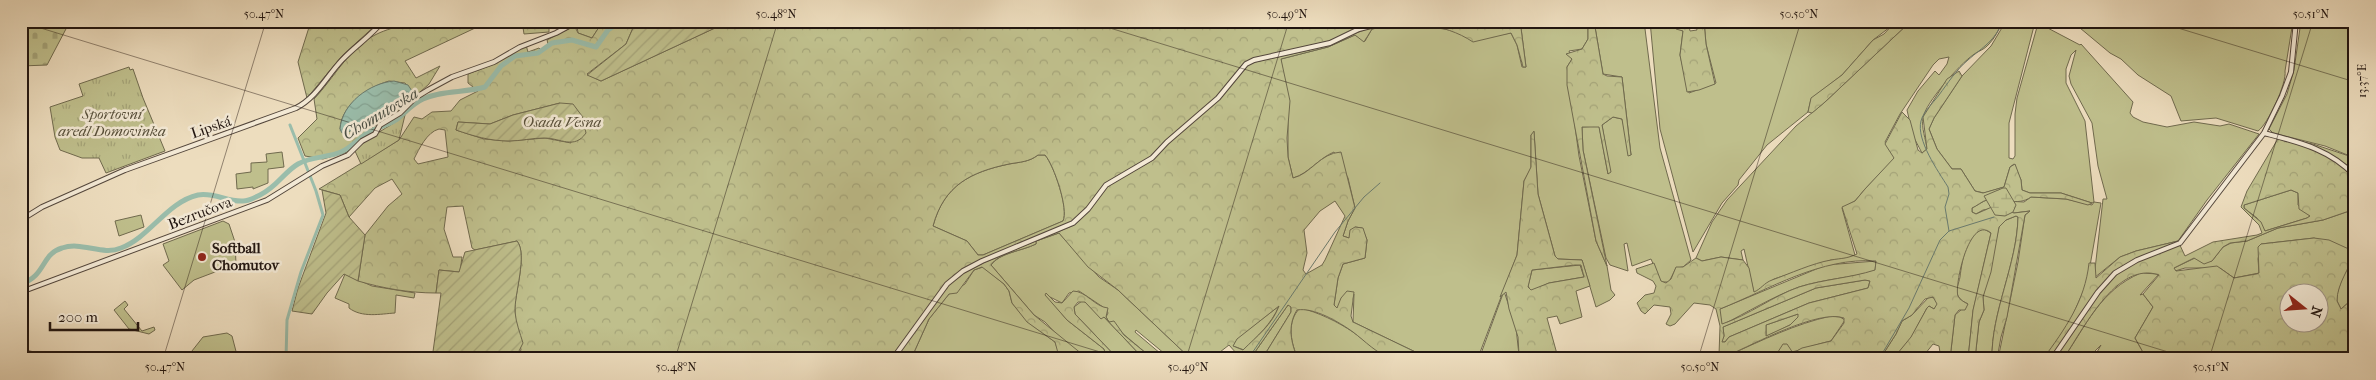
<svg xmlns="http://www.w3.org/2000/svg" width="2376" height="380" viewBox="0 0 2376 380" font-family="'IM FELL French Canon',serif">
	<defs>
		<pattern id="forest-crowns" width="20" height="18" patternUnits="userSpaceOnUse" patternTransform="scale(1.25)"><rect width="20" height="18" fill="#bfbf8c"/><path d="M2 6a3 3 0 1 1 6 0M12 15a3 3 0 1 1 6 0" fill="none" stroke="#a4a378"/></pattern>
		<pattern id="wetland-marsh" width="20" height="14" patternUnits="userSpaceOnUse" patternTransform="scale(1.25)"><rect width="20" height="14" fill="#bfbf8c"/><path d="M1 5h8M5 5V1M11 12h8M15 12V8" fill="none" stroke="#a4a378"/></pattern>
		<pattern id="cemetery-stones" width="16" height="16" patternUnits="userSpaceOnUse" patternTransform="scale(1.25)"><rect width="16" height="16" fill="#bfbf8c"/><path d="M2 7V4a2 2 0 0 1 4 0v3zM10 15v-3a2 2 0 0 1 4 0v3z" fill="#a4a378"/></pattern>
		<pattern id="park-tufts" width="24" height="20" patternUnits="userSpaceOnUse" patternTransform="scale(1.25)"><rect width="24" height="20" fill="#bfbf8c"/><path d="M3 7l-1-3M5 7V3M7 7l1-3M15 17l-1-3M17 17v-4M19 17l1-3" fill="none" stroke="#a4a378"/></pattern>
		<pattern id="garden-furrows" width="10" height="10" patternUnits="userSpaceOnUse" patternTransform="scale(1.25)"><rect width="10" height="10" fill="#bfbf8c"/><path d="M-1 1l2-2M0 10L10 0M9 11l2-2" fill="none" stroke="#a4a378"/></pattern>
		<pattern id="water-waves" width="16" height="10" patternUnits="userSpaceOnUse" patternTransform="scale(1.25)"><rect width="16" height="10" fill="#9abdab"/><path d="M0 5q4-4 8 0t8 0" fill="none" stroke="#84a292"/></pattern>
	</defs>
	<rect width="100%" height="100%" fill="#edddbe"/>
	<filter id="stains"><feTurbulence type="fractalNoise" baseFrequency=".004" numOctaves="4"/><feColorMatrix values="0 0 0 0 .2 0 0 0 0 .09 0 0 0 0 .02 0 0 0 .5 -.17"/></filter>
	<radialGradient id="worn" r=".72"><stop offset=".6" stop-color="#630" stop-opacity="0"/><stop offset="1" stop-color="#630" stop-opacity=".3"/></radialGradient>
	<path fill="#bfbf8c" stroke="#706a4e" d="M583,21H603L592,38L578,33L577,26Z
		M1527,21H1588V39L1582,49L1569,51L1572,59L1567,67L1579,156L1596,241L1607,266L1611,290L1615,295L1610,300L1596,307L1582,260L1558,259L1555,256L1538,194L1534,132L1531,135V168L1524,181L1517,255L1479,355L1477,359H1430L1353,322L1354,294L1341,302L1337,309L1334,305L1338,278L1343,264L1365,258L1367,240L1362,228L1355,227L1349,238L1343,236L1348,221L1355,208L1348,178L1334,152C1319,158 1308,174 1293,178L1288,157V123L1281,59L1328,47L1355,35L1365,41L1372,29L1407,23L1456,31C1474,41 1492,36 1511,33L1517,45L1522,67H1526L1521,28Z
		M1594,21H1644L1660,148L1691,260L1683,267L1676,268L1669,282H1661L1651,259L1632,266L1627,243L1624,244L1628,271L1610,265L1606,258L1583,150L1582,127L1599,126L1608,174L1610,172L1602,125L1613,117L1622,119L1631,155L1622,77L1603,74Z
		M1650,21H1673L1683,31L1680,55L1689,93L1716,83L1706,44L1704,21H1898L1873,40L1842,75L1811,99L1808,112L1767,145L1739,180L1738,185L1722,203L1693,252L1660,129Z
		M1911,21H2003C1999,29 1995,38 1989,44C1984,50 1978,51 1973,55C1960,64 1925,103 1923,118C1921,127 1926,140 1927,149L1922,153L1913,136L1907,110L1918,91L1935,71L1939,75L1947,64L1949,57L1939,59L1933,65L1900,114L1885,142L1895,158L1865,189L1855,201L1842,208L1855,255L1842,260H1831L1774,279L1754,293L1744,249L1741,251L1743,260L1721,257L1702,261L1696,258L1712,222L1727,200L1796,126L1825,102Z
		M2006,21H2034V26L2009,123V158L2013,159L2015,156V114L2017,98L2037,27L2042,25L2080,45L2081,44L2133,102L2130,113L2133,117L2143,122L2167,127L2194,122L2220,126L2229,124L2259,134L2207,200L2178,241L2136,251L2120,257L2094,278L2103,199H2107L2098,166L2092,123L2071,84L2069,76L2076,50L2071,55L2066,69V83L2085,121L2094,202L2092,203L2061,193H2030L2022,190L2021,180L2014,164L2010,167L2004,187L1984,193L1975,191L1961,169H1952L1937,149L1929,129L1934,118L1962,76L1991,46Z
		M2064,21H2293L2285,71C2287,83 2268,124 2258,131L2216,118L2181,121L2171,96L2138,75L2121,59L2110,53L2080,28Z
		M2301,21H2355V158L2325,146L2273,133L2269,129L2287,94L2294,70Z
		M282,152L284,167L268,169V183L253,189V187L237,189L236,174L251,172V163L267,162L266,154Z
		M1038,155H1045C1054,165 1069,210 1063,221L983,255H978L967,241L933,226C944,185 971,172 1009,164C1020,162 1029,162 1038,155Z
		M2291,190L2298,193V205L2310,216L2307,218L2265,231L2257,218L2244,208V205Z
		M2031,197L2066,199L2092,205L2094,202L2101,203L2087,283L2068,326L2043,359H1998L2018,262L2025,215L2030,211L2014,213L2001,207L1983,210L1976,214L1972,212V208L1986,200L2024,202Z
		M2355,209V217L2349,219L2352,231L2355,228V300L2349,302L2341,309L2337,301V294L2343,276L2351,263V250L2314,238L2261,244L2258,259L2259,273L2234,278L2220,268H2185L2175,271L2174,268L2195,258L2212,261L2223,247L2231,243L2247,241L2278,228L2323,220Z
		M141,215L144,227L119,236L115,221Z
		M2016,216L2018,217C2017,265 1991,312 1992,359H1975L1979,322L1984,310L1983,297L1999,227L2006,220Z
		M223,221L229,224L235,242L236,264L194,280L182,290L163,265L169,261L163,244Z
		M1984,229L1991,233L1973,311L1968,359H1950L1955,315L1968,304C1964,302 1960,300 1958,296C1955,290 1959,283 1960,277C1962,261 1966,233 1984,229Z
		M1059,233L1099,277L1118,290L1191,359H1171L1136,330L1135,332L1167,359H1153L1109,322L1106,317L1108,313L1106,309L1079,291L1069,293L1062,303L1046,295L1067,320L1104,349L1107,359H1088L1061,339L1045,322L1034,315L991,265C999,253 1022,251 1036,244V241Z
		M1876,261L1875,271C1850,278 1824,279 1799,287C1774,296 1746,313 1722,325L1719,310L1720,309L1826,265Z
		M1580,265L1584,277L1549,283L1531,291L1528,286L1532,270Z
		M983,267L1004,284L1009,291L1012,303L1028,322L1055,342L1059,353L1065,359H911L929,319L949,294L965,284L974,270Z
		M2141,273L2159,274L2140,295L2143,294L2153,307L2135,338L2144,354V359H2093L2101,345L2087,359H2063C2086,326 2100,290 2141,273Z
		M345,274L372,286L415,293L414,298L396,295L395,313C380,314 362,318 349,308V304L335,298Z
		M1865,280L1870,281L1868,288L1809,303L1729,337L1725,342H1721L1724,336L1723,327L1816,288Z
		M1504,291L1516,328L1519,355L1514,359H1479Z
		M1929,297L1935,298L1938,304L1934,309L1929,306L1927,308L1911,338L1893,359H1880L1896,334L1902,321L1912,315Z
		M125,301L128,305L124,309L142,331L154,327L155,330L149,334L129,329L114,310Z
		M1082,301L1085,302L1101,318L1104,317L1144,359H1118L1075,314L1074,307Z
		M1288,305L1291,306V312L1262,359H1250Z
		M1279,306C1271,325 1257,336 1244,350L1233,346L1236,339Z
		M1300,308C1318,312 1338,322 1353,332C1367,342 1377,352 1392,359H1298C1291,343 1286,322 1300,308Z
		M1798,314L1799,317L1790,325L1766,337V325Z
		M1831,316L1840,317L1845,320L1831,341C1812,345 1795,353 1776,355V359H1728L1729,355C1763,340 1795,324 1831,316Z
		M227,333L232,336L238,359H197L195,357L191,359L188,356L203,337Z"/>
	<path fill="url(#forest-crowns)" stroke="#706a4e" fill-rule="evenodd" d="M311,21H380L341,57L307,98L298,62Z
		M407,21H490L405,61L416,78L440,66L429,84L399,111L373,127L347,152L323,159L305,156L298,138L317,119L314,99C334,78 349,48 375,35C386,29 397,28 407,21ZM389,81L405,83L411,91L405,99L353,131L340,129C341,105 368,87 389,81Z
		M522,21H549V32L524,34Z
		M603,21H636L626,44L587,74L601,81L730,21H1380L1358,28L1329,41L1253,59L1245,63L1217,97L1151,157L1105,184L1087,208L1072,222L981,260L946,283L895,352L887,359H515L521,350C519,338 515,324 515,311C514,294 528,255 517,241L475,250L472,248L463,206L447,207L444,229L453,257H462L460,272L439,270L436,293C409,293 382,288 358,281L365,235L388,206L402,194L392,179L375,188L349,217L340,195L319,189L399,140L414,117L422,119L432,112L451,111L460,100L478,91L468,83V74L494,64L526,45L528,52L539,48L542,51L548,44L547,40L578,24L576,29L578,33L592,38ZM560,103L571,143L545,138L508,141L484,139L456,130L458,122L490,124L513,115ZM439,129L445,130L448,157L418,164L414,159C419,149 427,132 439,129ZM1038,155H1045C1054,165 1069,210 1063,221L983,255H978L967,241L933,226C944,185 971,172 1009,164C1020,162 1029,162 1038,155Z
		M1501,21H1527L1521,28L1526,67H1523L1517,45L1511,33L1473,42C1443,22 1406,21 1372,29L1364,42L1355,35L1328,47L1281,59L1290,101L1287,138L1288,157L1293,178C1311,174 1320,153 1341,152L1355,208L1348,221L1343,236L1349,238L1350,230L1355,227L1363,228L1367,240L1365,258L1343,264L1338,278L1334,305L1337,308L1341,298L1347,291L1354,292L1351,316L1353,322L1430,359C1418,359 1402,361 1391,358C1377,354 1365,341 1353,332C1339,322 1314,307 1297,310C1287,326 1291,343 1298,359H1262L1291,312V307L1288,305L1250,359H1235L1237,354L1229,345L1211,359H1191L1118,290L1088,267L1059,233L1036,241V244C1022,251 998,253 991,265L1034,315L1088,359H1065L1058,353L1055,342L1027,322L1012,303L1009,291L1004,284L982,267L974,270L957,293L949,294L929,319L911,359H892L948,285L964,273L983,263L1074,225L1090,210L1107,186L1153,160L1169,143L1219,99L1247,65L1255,62L1309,50L1381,24L1412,22L1459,28ZM1335,201L1345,216L1325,260L1322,265L1306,274L1303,270L1307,253L1304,230L1320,211ZM1279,306C1272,325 1257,336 1243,350L1233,346L1237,339Z
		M1588,21H1594L1603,74L1607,76L1622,77L1631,155L1628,156L1622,119L1613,117L1602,125L1611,172L1608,174L1599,127H1582L1583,150L1607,266L1596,241L1567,85V67L1572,59L1566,54L1582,49L1588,39Z
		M1673,21H1688L1690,31L1697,30L1695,21H1704L1706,44L1715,84L1699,90L1687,92L1680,55L1683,31L1676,29Z
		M1911,21L1825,102L1812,113L1808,112L1811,98L1842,75L1873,40L1884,34L1895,22Z
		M1959,71L1962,76L1934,118L1929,129L1937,149L1952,169H1961L1975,191L1983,193L2004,187L2010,167L2015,164L2021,180L2022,190L2030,193H2061L2092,203L2088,205L2066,199L2031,197C2017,207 2003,197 1987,200C1982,201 1977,206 1972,208V212L1976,214L1994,206L2014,213L2030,211L2025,215L2007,317L2001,337L1997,359H1992C1991,312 2017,265 2018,217L2016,216L2006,220L1999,227L1991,272L1983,297L1984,310L1979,322L1975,359H1968L1973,310L1991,233C1969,214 1954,287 1958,296C1960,300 1964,302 1968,304L1965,310H1959L1955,315L1950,359H1941L1939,346L1933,344L1921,359H1893L1911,337L1927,308L1929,306L1934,309L1937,304L1933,297L1925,299L1912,315L1902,321L1896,334L1880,359H1776V355L1783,344H1787L1793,353L1802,348L1831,341L1844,323V318C1819,309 1754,344 1729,355L1728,359H1723L1719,355L1720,326L1716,309L1710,305L1694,303L1675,324L1670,326L1666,324L1671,314L1670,307L1654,305L1645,314L1641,311L1637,303L1645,295L1654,293L1656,286L1653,281L1637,273L1636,269L1654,263L1661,281L1666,283L1671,279L1676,267H1683L1696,258L1702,261L1721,257L1743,260L1749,268L1754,292C1761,289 1764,283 1772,280C1789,274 1813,263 1831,260C1842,258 1846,259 1857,254L1842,207L1855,201L1865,189L1894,158L1885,144L1902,112L1910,120L1918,150L1922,153L1927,149L1923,117L1947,79ZM1876,261L1875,270C1850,278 1825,279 1799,287C1773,296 1749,315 1722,324L1720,309C1770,289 1821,257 1876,261ZM1865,280L1870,281L1868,288L1809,303L1729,337L1725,342H1722L1724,336L1723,327L1816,288ZM1798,314V317L1790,325L1766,336V325Z
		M1534,131L1538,194L1555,256L1558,259L1582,260L1590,286L1576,291L1582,317L1560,324L1557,316L1547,318L1557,354H1569L1558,359H1514L1519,355L1518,337L1509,309L1506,292L1500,297L1517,255L1524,181L1531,167V135ZM1575,265H1581L1584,277L1549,283L1531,290L1528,287L1532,270Z
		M2279,137L2313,144L2355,158V209L2323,220L2278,228L2247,241L2230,243L2223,247L2212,261L2204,264L2194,258L2174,268L2176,271L2217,266L2234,278L2256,274L2259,273L2258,247L2261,244L2314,238L2329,240L2351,250L2354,252C2350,269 2337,283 2337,301L2341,309L2349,302L2355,300V359H2144V354L2135,338L2153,307L2143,294L2159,275C2116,260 2082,332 2063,359H2043C2065,329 2085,301 2089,263H2095L2096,278L2120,257L2136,251L2178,241L2185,256L2213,242L2257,235L2262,233L2259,225L2241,207L2247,191ZM2291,190L2298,193L2299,209L2310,216L2307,218L2265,231L2261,222L2244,208V205ZM2288,292H2318V322H2288Z
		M1073,291C1086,291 1095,307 1108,308L1106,317L1109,322L1114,321L1124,335L1153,359L1143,358L1104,317L1101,319L1085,302H1078L1074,307L1075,314L1118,359H1107L1104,349L1067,320L1045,295L1046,293L1055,302L1062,303Z"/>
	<path fill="url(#wetland-marsh)" stroke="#706a4e" d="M2003,188H2006L2016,205L2013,212L2005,216L1995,215L1984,196Z"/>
	<path fill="url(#cemetery-stones)" stroke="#706a4e" d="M21,21H65L67,27L47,65L21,66Z"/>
	<path fill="url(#park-tufts)" stroke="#706a4e" d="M129,67L130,70L133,69L143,98L165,151L106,173L99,158H82L60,150L55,137L50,107L83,96L79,84Z
		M405,115L399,140L361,164L355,151C368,136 389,128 405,115Z"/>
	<path fill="url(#garden-furrows)" stroke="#706a4e" d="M636,21H730L601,81L587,75L626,44Z
		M560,103L573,104L582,116L586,133C574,150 561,138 544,138C532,138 521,141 509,141C490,141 473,136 456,130L458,122L490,124L513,115Z
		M322,190L340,195L349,217L365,235L358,281L344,274L327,293L312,314L292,311L298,288L326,213Z
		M517,241C528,254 514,295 515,312C516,323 520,333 523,343L515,359H432L441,293H436L439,270L459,272L465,252Z"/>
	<path fill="url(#water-waves)" stroke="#6a7a6d" d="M394,81L408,85L412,91C406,101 354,134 342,133L340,129C342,103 370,83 394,81Z"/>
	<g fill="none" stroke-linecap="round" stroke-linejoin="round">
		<path stroke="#6a7a6d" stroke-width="1" d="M1949,231L1945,207L1949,194L1948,187C1938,171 1916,140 1921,121C1923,112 1933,103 1939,95C1948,83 1956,70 1968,60C1984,46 1994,42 2003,21
			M1248,359L1335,232L1364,197L1380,183
			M1879,359L1909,308L1940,240L1949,231L1994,217"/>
		<path stroke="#9abdab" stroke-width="3" d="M286,359L287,320L301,272L323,215L316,191L290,125"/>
		<path stroke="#9abdab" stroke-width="5" d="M21,284C46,276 41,254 62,248C82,241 102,256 121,248C150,237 167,202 198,195C214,192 227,202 243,201C248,201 256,197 260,195C277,187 284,172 298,164C312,156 327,158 341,152C352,147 359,138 369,132C378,127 387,126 396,120C405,113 412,104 423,99C442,90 465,93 485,87L501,66L515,56L538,53L552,43L572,40L596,47L608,30L622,21"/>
		<g stroke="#54473c" stroke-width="6">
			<path id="minor" d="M1417,21L1446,26L1493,21
				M2264,133C2298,142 2330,149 2355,176
				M21,220L42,207L125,170L296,108C317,97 326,77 342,60C355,46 371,36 383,21
				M21,292L267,200L322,166L348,155L362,141L375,134L380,125L400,113L415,98L428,90L452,77L494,62L520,47L556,33L578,21
				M890,359L897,353L947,284L963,271L982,261L1073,223L1088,209L1106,185L1152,158L1167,142L1218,98L1246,64L1254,60L1330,43L1359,29L1391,21
				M2052,359L2098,292L2115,273L2137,260L2180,243L2264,133L2282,96L2291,72L2296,21"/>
		</g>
		<use href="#minor" stroke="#f3e9d5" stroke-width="4"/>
	</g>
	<path fill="none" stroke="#211510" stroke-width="1" stroke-opacity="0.45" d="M1087,21L2191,359M2155,21L2355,82M21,22L1123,359M21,348L56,359M163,359L266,21M675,359L778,21M1186,359L1289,21M1698,359L1801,21M2209,359L2313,21"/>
	<circle fill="#8f2418" stroke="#f3e9d5" stroke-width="2" cx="202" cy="257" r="5"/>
	<g text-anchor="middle" stroke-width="5" stroke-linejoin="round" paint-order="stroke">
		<g font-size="15" font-style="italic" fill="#58503b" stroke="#f3e9d5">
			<text x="112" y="119">Sportovní<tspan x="112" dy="17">areál Domovinka</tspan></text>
			<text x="562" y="127">Osada Vesna</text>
		</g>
		<g font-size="15" fill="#211510" stroke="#f3e9d5">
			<text transform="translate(211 127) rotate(-19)" y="5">Lipská</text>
			<text transform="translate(200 213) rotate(-21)" y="5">Bezručova</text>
		</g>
		<g font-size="15" font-weight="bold" fill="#211510" stroke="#f3e9d5" text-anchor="start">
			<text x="212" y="253">Softball<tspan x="212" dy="17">Chomutov</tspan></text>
		</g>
		<g font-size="16" font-style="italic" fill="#4b5046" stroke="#f3e9d5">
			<text transform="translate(380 113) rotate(-31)" y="6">Chomutovka</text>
		</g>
	</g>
	<rect width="2376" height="380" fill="none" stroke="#edddbe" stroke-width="55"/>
	<g transform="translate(2304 308) rotate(107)"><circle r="24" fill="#f3e9d5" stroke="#9f9486"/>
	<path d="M0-4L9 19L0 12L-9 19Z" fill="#8f2418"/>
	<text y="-8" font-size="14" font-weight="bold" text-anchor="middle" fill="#211510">N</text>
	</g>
	<path d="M50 322v8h88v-8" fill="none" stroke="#211510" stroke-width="2.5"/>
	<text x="58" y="322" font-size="15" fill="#211510" stroke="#f3e9d5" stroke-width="4" paint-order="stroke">200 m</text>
	<rect x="28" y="28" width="2320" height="324" fill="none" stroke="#211510" stroke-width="2"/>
	<g font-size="12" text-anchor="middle" fill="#211510">
		<text x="264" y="18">50.47°N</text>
		<text x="776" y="18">50.48°N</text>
		<text x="1287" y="18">50.49°N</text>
		<text x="1799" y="18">50.50°N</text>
		<text x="2311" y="18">50.51°N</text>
		<text transform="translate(2362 81) rotate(-90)" y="4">13.37°E</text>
		<text x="165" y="371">50.47°N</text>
		<text x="676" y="371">50.48°N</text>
		<text x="1188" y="371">50.49°N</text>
		<text x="1700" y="371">50.50°N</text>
		<text x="2211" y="371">50.51°N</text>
	</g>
	<rect width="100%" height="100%" filter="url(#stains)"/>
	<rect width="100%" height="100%" fill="url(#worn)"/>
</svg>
